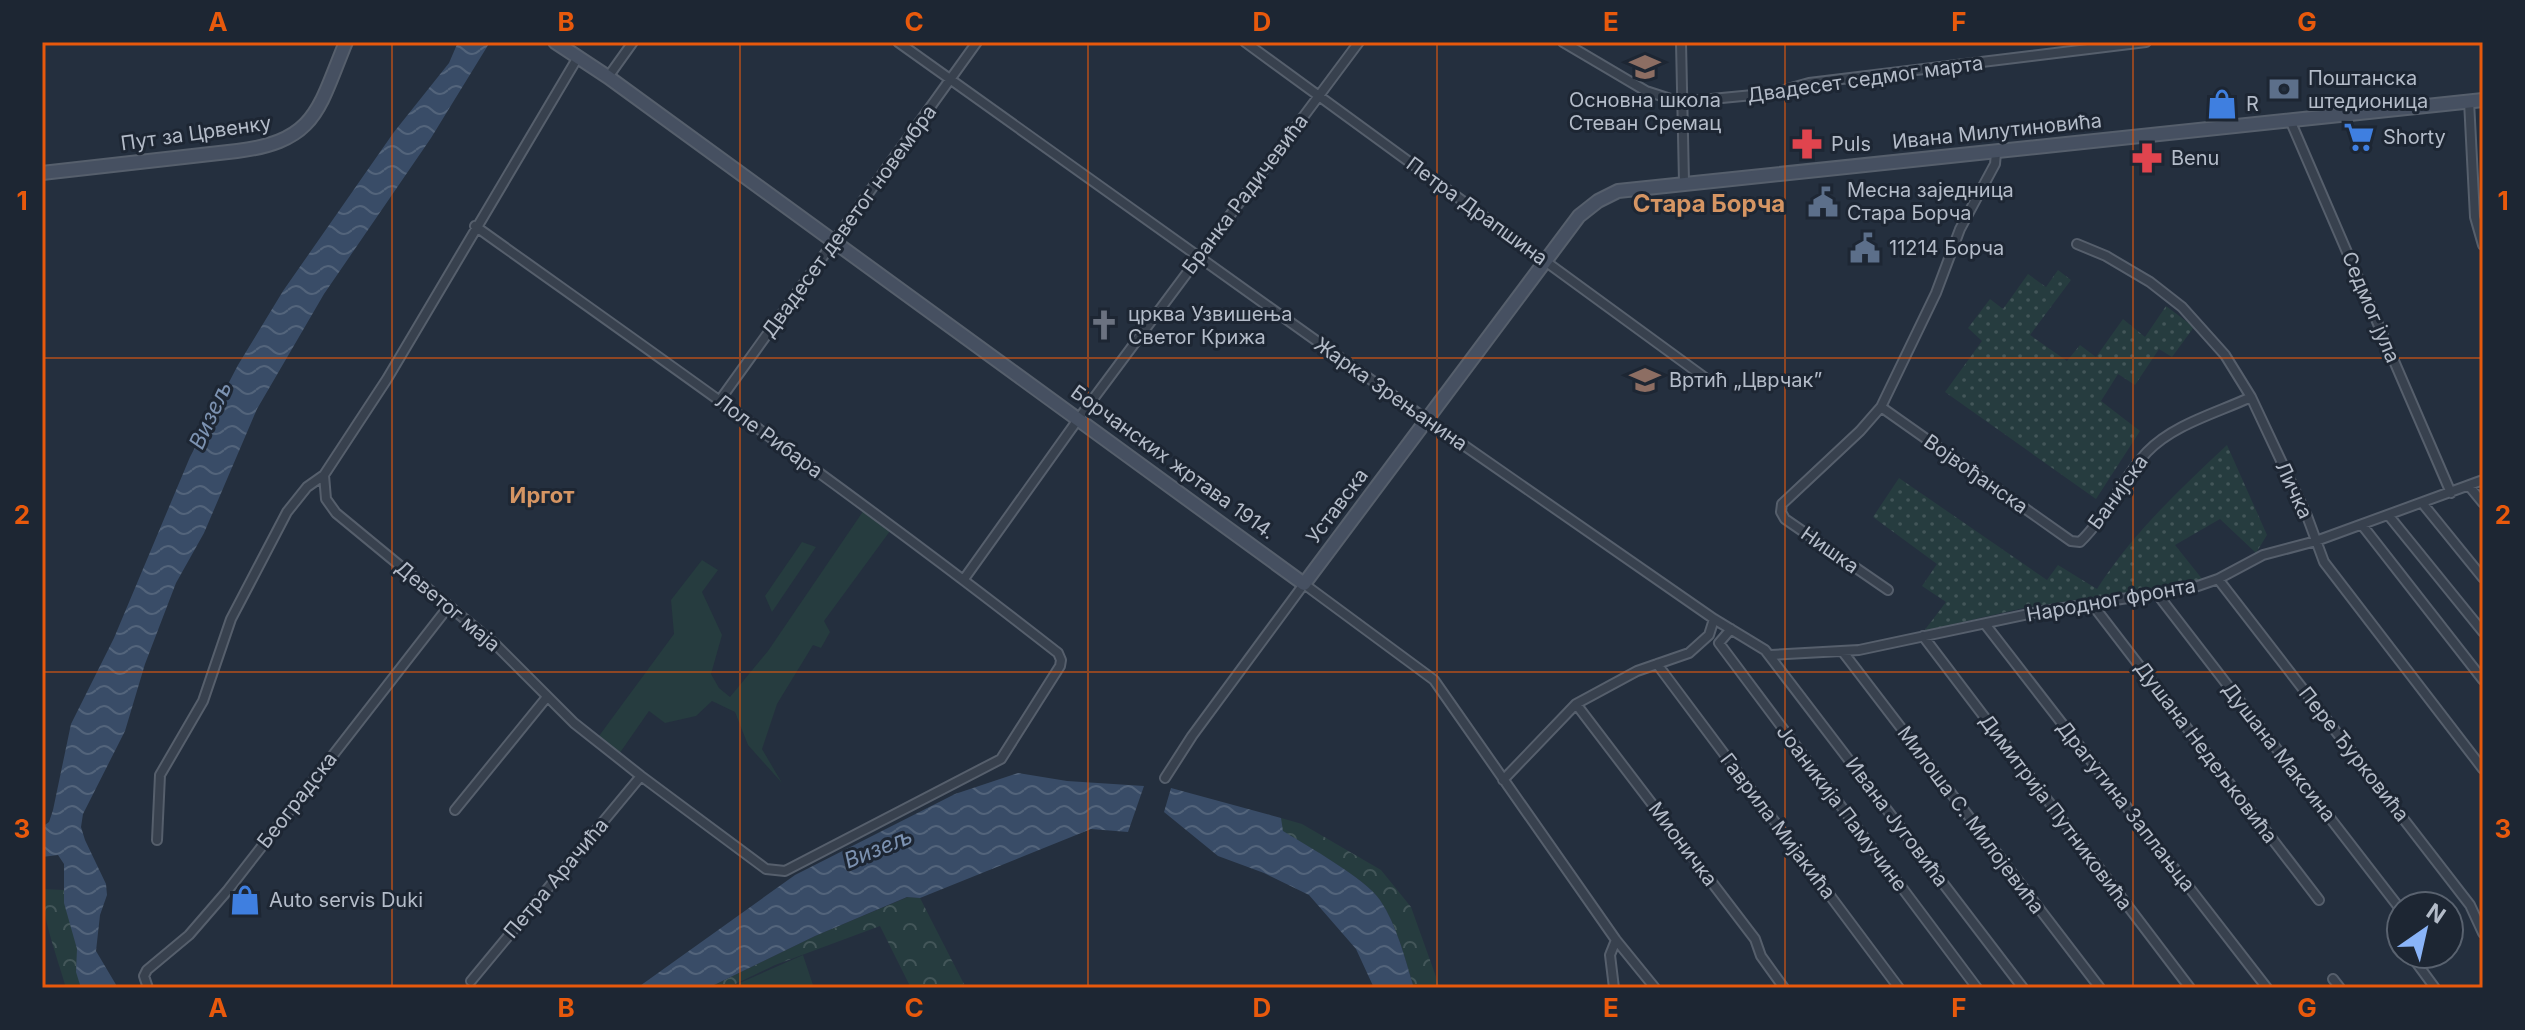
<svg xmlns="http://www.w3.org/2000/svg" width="2525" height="1030" viewBox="0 0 2525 1030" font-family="Inter,sans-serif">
	<defs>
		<pattern id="forest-crowns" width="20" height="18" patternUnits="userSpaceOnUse" patternTransform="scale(2)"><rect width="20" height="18" fill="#263c3f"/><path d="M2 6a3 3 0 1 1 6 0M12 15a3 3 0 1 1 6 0" fill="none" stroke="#435659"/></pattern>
		<pattern id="park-dots" width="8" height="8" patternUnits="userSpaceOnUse" patternTransform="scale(2)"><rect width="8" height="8" fill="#263c3f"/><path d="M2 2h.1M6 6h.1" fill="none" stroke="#435659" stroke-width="1.8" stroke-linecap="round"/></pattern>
		<pattern id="water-waves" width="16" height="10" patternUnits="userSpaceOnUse" patternTransform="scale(2)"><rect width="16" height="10" fill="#394c67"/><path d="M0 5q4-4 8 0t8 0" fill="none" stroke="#53647b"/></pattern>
	</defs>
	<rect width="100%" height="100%" fill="#242f3e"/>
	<path fill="#263c3f" d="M866,507L893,527L824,621L830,632L821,648L813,645L777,704L762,749L782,783L748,745L735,712L712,701L696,716L665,723L649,711L617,757L596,740L674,634L671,600L702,560L718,570L702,592L722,635L711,674L719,688L730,697L768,651Z
		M802,542L816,547L772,612L765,596Z
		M803,955L814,988H728Z"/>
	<path fill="url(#forest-crowns)" d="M1281,818L1302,824L1381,870L1411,907L1440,988H1414C1405,959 1397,925 1380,900C1365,878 1307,846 1282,831Z
		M42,889L64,890C64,911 75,928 77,949C79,963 76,972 81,988H66C58,959 42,918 42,889Z
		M908,897L920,898L966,988H911L880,926L775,965L727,988H708L815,936Z"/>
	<path fill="url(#park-dots)" d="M2058,270L2071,280L2030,335L2067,361L2080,345L2096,357L2123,319L2145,337L2166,306L2194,327L2172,357L2159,349L2135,385L2118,374L2101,401L2140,431L2096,499L1945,392L1982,341L1968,328L1990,299L2003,309L2028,274L2046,287Z
		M2227,445L2267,535L2256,553L2220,519L2175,545L2203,580L2156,591L2028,607L1924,631L1946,602L1922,586L1937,564L1873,517L1899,478L2047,580L2058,565L2097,589C2132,534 2179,490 2227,445Z"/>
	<path fill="url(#water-waves)" d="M458,42H490L431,138L324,294L257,409L204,533L176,583L145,664L125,731L83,814L81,827L85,840L106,884L107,895L100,915L96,951L118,988H81L76,972L77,949L64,903V864L58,855L42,857V827L49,822L53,810L71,724L114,638L190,457L238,365L283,291L394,132L449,63Z
		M1018,773L1067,781L1144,786L1128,832L1091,829L920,898L907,897L815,936L708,988H637L795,875L955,794Z
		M1171,788L1281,818L1283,831C1307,846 1365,878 1380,900C1397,925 1405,959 1414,988H1374L1356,949L1309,895L1264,873L1218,856L1164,812Z"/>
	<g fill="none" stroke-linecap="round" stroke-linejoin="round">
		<g stroke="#565f6c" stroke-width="12">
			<path id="street" d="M898,42L1426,419L1714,619L1765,650L2023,988
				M1245,42L1708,380
				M1563,42L1646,91L1680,102L1774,93L1809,83L2146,42
				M1681,42L1684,182
				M608,77L633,42
				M2469,101L2475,217L2483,245
				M2290,120L2451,493
				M475,226C671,366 868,504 1058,653L1061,660L1060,666L1001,759L785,871L766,869L641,776L574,723L495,644L336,513L326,499L324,475L387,379L578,57
				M2077,244L2106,256L2150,282L2182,307L2225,355L2251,397L2307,516L2324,562L2483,769
				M720,400L977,42
				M1881,407L2071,541L2080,542C2107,516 2122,479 2147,452C2174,424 2217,413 2251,397
				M2469,486L2483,503
				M2423,504L2483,578
				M2389,516L2483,632
				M2362,525L2483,680
				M964,579L1079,418L1359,42
				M2218,579L2470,905L2483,933
				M1888,590L1785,519L1781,512L1782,504L1860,431L1881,407L1936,293L1960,229L1995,164L1996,153
				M2158,595L2401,910
				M2092,604L2319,900
				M1985,624L2267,988
				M1731,629L1719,643L1977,988
				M1923,636L2190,988
				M1843,652L2100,988
				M1771,655L1859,650L2038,612L2192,588L2218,579L2263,555L2316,541L2483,480
				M1657,664L1899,988
				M1576,704L1755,939L1761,956L1784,988
				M1165,778L1192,736L1304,584L1434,680L1616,940L1655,988
				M1503,780L1576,704L1637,671L1689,653L1709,635L1714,619
				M455,810L547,697
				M157,840L160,775L203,701L231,619L287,512L307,487L324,475
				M2410,954L2435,988
				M2333,979L2340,988
				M471,981L641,776
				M148,988L144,976L147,970L189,935L228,890L449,606
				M1614,988L1610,955L1616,940"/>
		</g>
		<g stroke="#565f6c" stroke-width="16">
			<path id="secondary" d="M555,42L608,77L1304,584L1579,216L1598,201L1618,191L2483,100
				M42,173L237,151C317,141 318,109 346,42"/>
		</g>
		<use href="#street" stroke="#38414e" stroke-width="8"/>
		<use href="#secondary" stroke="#465061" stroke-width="12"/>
	</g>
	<path fill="none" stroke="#e8590c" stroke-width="2" stroke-opacity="0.55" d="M392,42V988M740,42V988M1088,42V988M1437,42V988M1785,42V988M2133,42V988M42,358H2483M42,672H2483"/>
	<defs>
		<g id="school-bare" transform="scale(2.4)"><path d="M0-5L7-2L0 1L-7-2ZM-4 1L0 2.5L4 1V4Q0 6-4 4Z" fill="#8d6e63" stroke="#1d2633" stroke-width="2.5" paint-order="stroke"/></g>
		<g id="bank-bare" transform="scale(2.4)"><path d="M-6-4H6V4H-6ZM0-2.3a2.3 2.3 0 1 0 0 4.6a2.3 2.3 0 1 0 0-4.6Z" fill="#5c6f8a" stroke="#1d2633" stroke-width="2.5" paint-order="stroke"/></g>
		<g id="shop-bare" transform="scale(2.4)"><path d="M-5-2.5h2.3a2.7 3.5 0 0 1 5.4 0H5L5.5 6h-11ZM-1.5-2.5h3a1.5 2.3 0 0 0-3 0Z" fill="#3f7fe0" stroke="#1d2633" stroke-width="2.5" paint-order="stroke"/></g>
		<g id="supermarket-bare" transform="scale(2.4)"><path d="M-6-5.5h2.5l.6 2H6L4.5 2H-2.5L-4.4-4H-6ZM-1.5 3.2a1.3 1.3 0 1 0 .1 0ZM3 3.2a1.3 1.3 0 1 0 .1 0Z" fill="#3f7fe0" stroke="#1d2633" stroke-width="2.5" paint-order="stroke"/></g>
		<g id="pharmacy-bare" transform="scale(2.4)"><path d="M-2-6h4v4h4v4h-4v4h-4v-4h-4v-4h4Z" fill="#e0444e" stroke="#1d2633" stroke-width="2.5" paint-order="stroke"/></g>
		<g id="civic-bare" transform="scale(2.4)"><path d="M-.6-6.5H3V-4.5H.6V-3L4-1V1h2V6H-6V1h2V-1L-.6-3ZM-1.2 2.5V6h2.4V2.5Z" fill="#5c6f8a" stroke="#1d2633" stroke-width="2.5" paint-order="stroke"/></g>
		<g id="church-bare" transform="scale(2.4)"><path d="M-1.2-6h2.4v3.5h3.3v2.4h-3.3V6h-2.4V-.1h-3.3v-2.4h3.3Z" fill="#6b7280" stroke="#1d2633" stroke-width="2.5" paint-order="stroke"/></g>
	</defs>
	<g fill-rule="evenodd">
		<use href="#school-bare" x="1645" y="67"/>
		<use href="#bank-bare" x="2284" y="89"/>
		<use href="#shop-bare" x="2222" y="104"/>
		<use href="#supermarket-bare" x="2359" y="137"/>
		<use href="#pharmacy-bare" x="1807" y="144"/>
		<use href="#pharmacy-bare" x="2147" y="158"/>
		<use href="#civic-bare" x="1823" y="202"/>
		<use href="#civic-bare" x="1865" y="248"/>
		<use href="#church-bare" x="1104" y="325"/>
		<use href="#school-bare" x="1645" y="380"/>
		<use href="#shop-bare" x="245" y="900"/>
	</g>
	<g text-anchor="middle" stroke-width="6" stroke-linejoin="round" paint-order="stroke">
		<g font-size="20" fill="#b4bcc9" stroke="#1d2633" text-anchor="start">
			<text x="2308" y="85">Поштанска<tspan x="2308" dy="23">штедионица</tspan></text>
			<text x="1645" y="107" text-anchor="middle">Основна школа<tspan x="1645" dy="23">Стеван Сремац</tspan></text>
			<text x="2246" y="111">R</text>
			<text x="2383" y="144">Shorty</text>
			<text x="1831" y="151">Puls</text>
			<text x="2171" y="165">Benu</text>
			<text x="1847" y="197">Месна заједница<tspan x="1847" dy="23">Стара Борча</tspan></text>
			<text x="1889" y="255">11214 Борча</text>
			<text x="1128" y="321">црква Узвишења<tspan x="1128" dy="23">Светог Крижа</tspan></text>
			<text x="1669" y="387">Вртић „Цврчак”</text>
			<text x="269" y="907">Auto servis Duki</text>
		</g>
		<g font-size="20" fill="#b4bcc9" stroke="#1d2633">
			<text transform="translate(1865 79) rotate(-8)" y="7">Двадесет седмог марта</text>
			<text transform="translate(1997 131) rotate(-6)" y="7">Ивана Милутиновића</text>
			<text transform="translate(196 133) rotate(-8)" y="7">Пут за Црвенку</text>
			<text transform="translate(1245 194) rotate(-53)" y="7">Бранка Радичевића</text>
			<text transform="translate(1477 211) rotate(36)" y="7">Петра Драпшина</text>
			<text transform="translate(849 221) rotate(-54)" y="7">Двадесет деветог новембра</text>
			<text transform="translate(2371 307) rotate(67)" y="7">Седмог јула</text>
			<text transform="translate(1391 394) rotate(35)" y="7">Жарка Зрењанина</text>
			<text transform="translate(769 436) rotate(36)" y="7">Лоле Рибара</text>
			<text transform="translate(1173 462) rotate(36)" y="7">Борчанских жртава 1914.</text>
			<text transform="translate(1976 474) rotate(35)" y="7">Војвођанска</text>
			<text transform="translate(2294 490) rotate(65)" y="7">Личка</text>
			<text transform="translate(2118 492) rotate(-54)" y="7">Банијска</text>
			<text transform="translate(1337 506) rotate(-53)" y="7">Уставска</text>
			<text transform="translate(1830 550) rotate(35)" y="7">Нишка</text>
			<text transform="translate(2111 600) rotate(-10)" y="7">Народног фронта</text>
			<text transform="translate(448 606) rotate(40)" y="7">Деветог маја</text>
			<text transform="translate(2206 752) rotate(53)" y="7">Душана Недељковића</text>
			<text transform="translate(2279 752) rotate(52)" y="7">Душана Максина</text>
			<text transform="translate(2354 754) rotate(52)" y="7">Пере Ђурковића</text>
			<text transform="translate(297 800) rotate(-52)" y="7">Београдска</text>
			<text transform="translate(2126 806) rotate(52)" y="7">Драгутина Заплањца</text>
			<text transform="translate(1842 808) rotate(53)" y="7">Јоаникија Памучине</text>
			<text transform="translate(2056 812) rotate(53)" y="7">Димитрија Путниковића</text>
			<text transform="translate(1971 820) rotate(53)" y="7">Милоша С. Милојевића</text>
			<text transform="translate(1897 822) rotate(53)" y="7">Ивана Југовића</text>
			<text transform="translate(1778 826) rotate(53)" y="7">Гаврила Мијакића</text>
			<text transform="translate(1683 844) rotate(53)" y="7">Мионичка</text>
			<text transform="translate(556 878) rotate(-50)" y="7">Петра Арачића</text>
		</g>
		<g font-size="22" font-style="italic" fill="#7c92b1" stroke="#1d2633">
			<text transform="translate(210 415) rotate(-65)" y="8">Визељ</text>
			<text transform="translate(878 848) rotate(-22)" y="8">Визељ</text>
		</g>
		<g font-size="22" font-weight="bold" fill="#d59563" stroke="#1d2633">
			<text x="542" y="503">Иргот</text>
		</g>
		<g font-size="24" font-weight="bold" fill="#d59563" stroke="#1d2633">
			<text x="1709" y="212">Стара Борча</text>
		</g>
	</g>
	<rect width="2525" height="1030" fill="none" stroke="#1d2633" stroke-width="88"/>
	<g transform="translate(2425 930) rotate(34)"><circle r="38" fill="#1d2633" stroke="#59626f" stroke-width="2"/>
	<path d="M0-6L14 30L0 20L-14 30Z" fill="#8ab4f8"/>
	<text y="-12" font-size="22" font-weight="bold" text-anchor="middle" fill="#b4bcc9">N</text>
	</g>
	<rect x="44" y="44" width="2437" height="942" fill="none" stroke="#e8590c" stroke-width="3"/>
	<g font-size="26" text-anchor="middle" font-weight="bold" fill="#e8590c">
		<text x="218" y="31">A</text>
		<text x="566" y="31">B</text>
		<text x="914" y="31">C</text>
		<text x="1262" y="31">D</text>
		<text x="1611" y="31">E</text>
		<text x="1959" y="31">F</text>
		<text x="2307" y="31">G</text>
		<text x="22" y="210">1</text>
		<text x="2503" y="210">1</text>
		<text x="22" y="524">2</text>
		<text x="2503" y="524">2</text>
		<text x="22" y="838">3</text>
		<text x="2503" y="838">3</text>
		<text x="218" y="1017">A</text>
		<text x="566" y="1017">B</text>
		<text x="914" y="1017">C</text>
		<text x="1262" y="1017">D</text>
		<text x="1611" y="1017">E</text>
		<text x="1959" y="1017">F</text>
		<text x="2307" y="1017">G</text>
	</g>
</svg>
